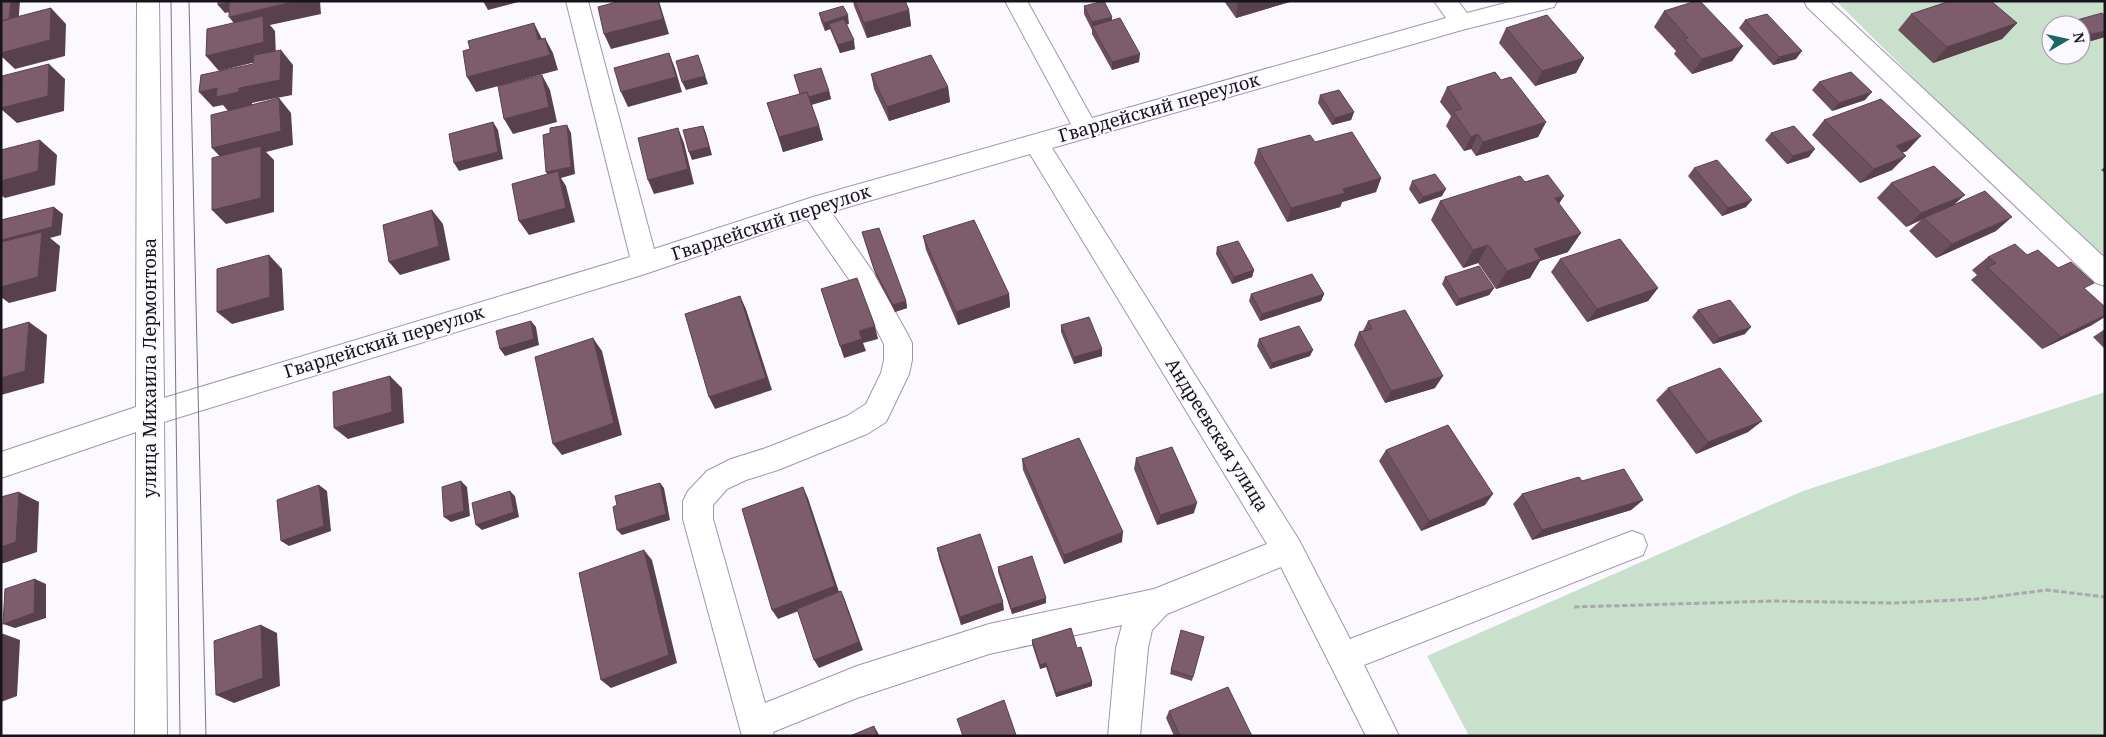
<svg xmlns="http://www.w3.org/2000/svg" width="2106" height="737" viewBox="0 0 2106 737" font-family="'Noto Serif',serif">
	<rect width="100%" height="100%" fill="#fbf9ff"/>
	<path fill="#c9e0cc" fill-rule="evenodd" d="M1836,1H2102L2105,3V268ZM2051,25H2081V55H2051Z
		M2105,392V736H1469L1427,656L1803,491Z"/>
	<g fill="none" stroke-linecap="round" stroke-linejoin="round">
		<g stroke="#9f95ad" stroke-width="2">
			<path id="minor" d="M137,1H159L164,398L630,257L566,1H588L654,249L813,197L1071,124L1005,1H1027L1092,118L1446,18L1434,1H1458L1467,13L1513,1H1557L1554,7L1462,30L1052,148L1299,540L1350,639L1632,531L1643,535L1647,545L1643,555L1364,665L1399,736H1366L1281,567L1167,614L1152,630L1148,648L1140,736H1108L1116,648L1122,625L989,654L857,698L773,732L774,736H742L683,519V501L688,491L707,471L731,459L766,448L847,416L866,404L881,373L884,360V344L855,288L807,219L645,274L164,422L167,736H135L136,432L1,478V452L136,407ZM1030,154L1267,544L1154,589L989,624L857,666L765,703L713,519V505L727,489L746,480L778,470L867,434L886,422L909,374L912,360V343L908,335L873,272L831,212Z
				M1804,1H1829L2105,258V286L2096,283L1807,7Z"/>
		</g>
		<path stroke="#aaa7ae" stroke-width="3" stroke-dasharray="5.5 2.5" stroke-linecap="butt" d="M1574,607L1773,601L1892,603L1977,599L2047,590L2105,597"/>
		<use href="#minor" fill="#fff" fill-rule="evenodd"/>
		<path stroke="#77747c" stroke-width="1" d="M171,1L180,736
			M189,1L206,736"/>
	</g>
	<path fill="#6c505c" d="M853,1H905L909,10L911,26L867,38L854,6Z
		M1224,1H1293L1236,18Z
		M1084,6L1112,21L1139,62L1112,70L1092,34V30L1084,14Z
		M1664,11L1743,46L1732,61L1692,74L1674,54L1676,51L1654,27Z
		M819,13L849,24H846L855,49L840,53L830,29L825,31L821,21Z
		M1911,14L2017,23L2002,39L1933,63L1898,30Z
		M1745,20L1796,59L1773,65L1739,28Z
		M2077,20L2105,37L2084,43L2081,40V25H2071Z
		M1506,28L1584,58L1576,73L1535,86L1499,43Z
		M871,74L948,87L950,102L889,121L874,89Z
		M794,75L829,91L831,99L811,105L819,126L823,140L783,152L767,103L800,94Z
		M1501,80L1546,122L1538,137L1476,156L1471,149L1464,151L1446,126L1451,116L1440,102L1447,87Z
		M1819,82L1865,100L1832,111L1812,90Z
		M1320,95L1354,112L1351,120L1332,125L1318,103Z
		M1824,120L1907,151L1903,152L1892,170L1860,183L1812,135Z
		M1771,133L1809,157L1787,164L1765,140Z
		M1315,142L1381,178L1376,192L1342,202L1340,207L1287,222L1254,163L1258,149Z
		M2105,167V173L2101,170Z
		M1694,168L1746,207L1722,216L1688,176Z
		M1412,181L1442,196L1419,204L1409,189Z
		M1525,182L1559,204L1568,252L1540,261L1530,278L1496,289L1478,263L1463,268L1431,220L1440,201Z
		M1891,183L1954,205L1996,231L1936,258L1909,231L1921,220L1906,227L1877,198Z
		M862,232L906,301L907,308L895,312L876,276Z
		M923,236L1009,294L1010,307L958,325L926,250Z
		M1217,247L1254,270L1252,277L1232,284L1216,254Z
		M1988,257L2058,268L2085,289L2092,325L2042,349L1971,280L1977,275L1972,270Z
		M1560,259L1658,288L1648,301L1587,322L1551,272Z
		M1445,277L1494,288L1489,295L1456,306L1442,284Z
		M1251,294H1324L1321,301L1260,321L1249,301Z
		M1698,310L1745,334L1713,344L1692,317Z
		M1368,321L1435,388L1385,403L1354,345L1359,332L1363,331Z
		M1061,325L1102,349V356L1074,364L1061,332Z
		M2105,329V349L2093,337Z
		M1259,339L1310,356L1270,369L1257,346Z
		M1668,388L1762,421L1748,432L1696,454L1656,400Z
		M1386,450L1485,505L1421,531L1379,461Z
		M1136,458L1194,513L1157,525L1134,469Z
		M1022,459L1122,542L1064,564L1023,470Z
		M1582,481L1643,500L1631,510L1532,540L1513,504L1522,494Z
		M937,548L1004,610L961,625L939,558Z
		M998,567L1046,603L1012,614L998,572Z
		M1180,634L1193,677L1192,681L1170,674Z
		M1032,640L1077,648L1092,682V686L1056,697L1046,667L1040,669L1032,644Z
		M1169,711L1252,736H1174L1166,718Z"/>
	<path fill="#58414b" d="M11,1H20L18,27L9,19Z
		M233,1L263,4L225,13L218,5Z
		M296,1H320L321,14L270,25L275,31L276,57L219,71L206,56L241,32L229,17Z
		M483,1H522L488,10Z
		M658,1H659L669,34L611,49L604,34Z
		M1242,1H1293L1236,18L1238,2Z
		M51,8L66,24L65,56L15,69L1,56V53Z
		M909,10L911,26L867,38L864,23Z
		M848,15L849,24L831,29L829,24L830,29L825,31L824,23Z
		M1112,17V25L1092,26V30V22Z
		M534,23L542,39L538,40Z
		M2017,23L2002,39L1933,63L1947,47Z
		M2105,31V37L2084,43L2092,34Z
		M545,38L553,53L558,70L476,92L467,77Z
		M854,40L855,49L840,53L838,45Z
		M1743,46L1732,61L1692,74L1702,59Z
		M281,50L293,65L292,95L252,103V107L229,112L223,105L213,107L199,92L217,88H239Z
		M1802,51L1796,59L1773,65L1779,57Z
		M669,53L675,68L682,92L628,107L621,92Z
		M1140,54L1139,62L1112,70V62Z
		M698,55L708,84L686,90L682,82Z
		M1584,58L1576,73L1535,86L1542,71Z
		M49,64L65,79L64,111L17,123L1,109V108Z
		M542,75L550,90L557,122L513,134L504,119Z
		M948,87L950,102L889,121L887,107Z
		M829,91L831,99L804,107L802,99Z
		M1872,92L1865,100L1832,111L1839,103Z
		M279,98L291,113L293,145L266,152L274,160V212L226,224L212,210L226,163L212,148Z
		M1354,112L1351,120L1332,125L1335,118Z
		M493,122L498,130L503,159L459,171L454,163Z
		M1546,122L1538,137L1476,156L1483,142Z
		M567,125L571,133L575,174L561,178L566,186L575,222L529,235L519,221L551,180L546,172Z
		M703,126L706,133L712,155L692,160L689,152Z
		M819,126L823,140L783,152L779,137Z
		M678,128L684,143L694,184L654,194L648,180Z
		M1478,134L1471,149L1464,151L1471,137Z
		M1921,136L1907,151L1882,160L1896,146Z
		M40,140L57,155L55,185L5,198L1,195V181Z
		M1815,149L1809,157L1787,164L1793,156Z
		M1906,156L1892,170L1860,183L1874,169Z
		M1381,178L1376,192L1342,202L1340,207L1287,222L1291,208L1343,189Z
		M1446,189L1442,196L1419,204L1423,197Z
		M1965,195L1949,209L1924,218L1921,220L1906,227L1921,213Z
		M1564,196L1552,215L1555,198Z
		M1752,200L1746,207L1722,216L1728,208Z
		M54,207L63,214L61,235L50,238L60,246L56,291L9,303L1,297V240Z
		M432,210L443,224L450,260L400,275L389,262Z
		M2012,217L1996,231L1936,258L1952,244Z
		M1581,233L1568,252L1540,261L1530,278L1496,289L1507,271L1534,249Z
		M1488,245L1478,263L1463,268L1473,250Z
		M269,255L282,269L284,310L232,324L217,312Z
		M1254,270L1252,277L1232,284L1234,277Z
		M1494,288L1489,295L1456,306L1459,299Z
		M1658,288L1648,301L1587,322L1597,309Z
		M1009,294L1010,307L958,325L956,312Z
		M1324,294L1321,301L1260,321L1262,314Z
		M740,296L746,309L772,390L715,409L709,397Z
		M906,301L907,308L895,312L893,305Z
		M2105,315V317L2092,325L2042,349L2061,337Z
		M531,321L536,327L539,345L505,356L500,349Z
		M29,322L47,335L44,383L1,395V378Z
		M875,326L878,339L863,343L866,351L844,358L840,346L859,331Z
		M1751,327L1745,334L1713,344L1719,338Z
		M593,338L602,351L622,435L562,455L553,444Z
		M1102,349V356L1074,364V357Z
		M1313,350L1310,356L1270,369L1272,363Z
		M390,376L402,388L404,423L348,439L334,428Z
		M1443,376L1435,388L1385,403L1391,391Z
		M1762,421L1748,432L1696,454L1708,442Z
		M461,481L467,487L470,516L451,522L444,517Z
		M660,483L664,488L670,520L622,535L617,530Z
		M319,485L327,491L331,531L289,546L281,541Z
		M803,487L808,498L840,595L778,619L772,610Z
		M510,491L515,496L519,517L482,530L476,525Z
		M19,492L39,502L37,552L1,564V547Z
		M1493,494L1485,505L1421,531L1429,521Z
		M1643,500L1631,510L1532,540L1542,530Z
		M1197,503L1194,513L1157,525L1160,515Z
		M1123,532L1122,542L1064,564V555Z
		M644,550L652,560L677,663L611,688L601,680Z
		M35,579L46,584V618L15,628L3,624Z
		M841,591L845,600L863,650L819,668L814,660Z
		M1046,598V603L1012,614L1011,609Z
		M1003,602L1004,610L961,625L960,617Z
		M261,625L277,633L280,686L234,703L216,695Z
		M1,633L20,640L17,696L1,702Z
		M1046,663V667L1040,669V665Z
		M1092,682V686L1056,697V693Z
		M874,726L878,733L879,736H877Z"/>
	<path fill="#7d5d6b" stroke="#58414b" d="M1,1H11L9,19L1,21Z
		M218,1H229V2L218,5Z
		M229,1H296L229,17Z
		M620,1H658L663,19L604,34L598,7Z
		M855,1H905L909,10L864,23Z
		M1104,1L1112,17L1092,22L1084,6Z
		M1696,1H1700L1743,46L1702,59L1684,39L1688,38L1664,11Z
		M1950,1H1991L2017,23L1947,47L1911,14Z
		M843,6L848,15L824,23L819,13Z
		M51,8L50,40L1,53V21Z
		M2102,13L2105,16V31L2092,34L2077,20Z
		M1767,14L1802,51L1779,57L1745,20Z
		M1547,15L1584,58L1542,71L1506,28Z
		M263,16L264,42L206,56L207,29Z
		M1120,18L1140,54L1112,62L1092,26Z
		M844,19L854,40L838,45L829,24Z
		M534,23L538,40L545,38L550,55L467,77L463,51L470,49L468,41Z
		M281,50L280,80L239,88V92L216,97L217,88L199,92L201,75L253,64L254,55Z
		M669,53L676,77L621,92L614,68Z
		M698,55L705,76L682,82L676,61Z
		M931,55L948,87L887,107L871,74Z
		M49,64L48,96L1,108L2,76Z
		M821,68L829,91L809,97L807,92L800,94L794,75Z
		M1495,72L1501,80L1511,77L1546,122L1483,142L1478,134L1471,137L1453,111L1462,109L1447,87Z
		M1851,72L1872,92L1839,103L1819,82Z
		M542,75L549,107L504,119L498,86Z
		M1339,90L1354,112L1335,118L1320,95Z
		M807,92L819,126L779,137L767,103Z
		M279,98L281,131L212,148L211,115Z
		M1881,99L1921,136L1896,146L1906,156L1874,169L1824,120Z
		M493,122L498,152L454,163L449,134Z
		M567,125L571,167L546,172L543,135L550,133V128Z
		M703,126L709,147L689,152L683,130Z
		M1794,126L1815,149L1793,156L1771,133Z
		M678,128L688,169L648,180L638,138Z
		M1352,132L1381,178L1343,189L1345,193L1291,208L1258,149L1310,135L1315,142Z
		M40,140L38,171L1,181V150Z
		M261,146V198L212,210V158Z
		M1717,160L1752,200L1728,208L1694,168Z
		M1934,166L1965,195L1921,213L1891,183Z
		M558,171L566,208L519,221L512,184Z
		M1435,174L1446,189L1423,197L1412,181Z
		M1548,175L1564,196L1555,198L1581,233L1534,249L1541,259L1507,271L1488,245L1473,250L1440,201L1520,176L1525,182Z
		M1985,191L2012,217L1952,244L1924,218Z
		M54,207L52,227L1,240V220Z
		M432,210L439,246L389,262L383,225Z
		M974,220L1009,294L956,312L923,236Z
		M879,228L906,301L893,305L874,269L862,232Z
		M42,232L38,277L1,287V242Z
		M1620,239L1658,288L1597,309L1560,259Z
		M1238,241L1254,270L1234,277L1217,247Z
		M2015,244L2027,255L2038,250L2058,268L2071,262L2094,283L2084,288L2105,307V315L2061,337L1987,267L1996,263L1988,257Z
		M269,255L270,297L217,312V269Z
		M1479,266L1494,288L1459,299L1445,277Z
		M1312,274L1324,294L1262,314L1251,294Z
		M857,278L875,326L859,331L862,339L840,346L821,289Z
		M740,296L766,378L709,397L685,314Z
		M1730,300L1751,327L1719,338L1698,310Z
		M1405,310L1443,376L1391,391L1359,332L1372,329L1368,321Z
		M1089,317L1102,349L1074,357L1061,325Z
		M531,321L534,339L500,349L496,331Z
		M29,322L25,371L1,378V330Z
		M1299,326L1313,350L1272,363L1259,339Z
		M593,338L614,423L553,444L535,357Z
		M1720,368L1762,421L1708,442L1668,388Z
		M390,376L392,412L334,428L333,392Z
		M1448,425L1493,494L1429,521L1386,450Z
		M1079,438L1123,532L1064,555L1022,459Z
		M1172,447L1197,503L1160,515L1136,458Z
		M1624,469L1643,500L1542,530L1522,494L1579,477L1582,481Z
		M461,481L464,511L444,517L442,487Z
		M660,483L666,514L617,530L613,507L617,505L615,496Z
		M319,485L324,526L281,541L277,500Z
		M803,487L835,586L772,610L742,509Z
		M510,491L514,512L476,525L472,503Z
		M19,492L16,542L1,547V497Z
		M980,534L1003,602L960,617L937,548Z
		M644,550L669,655L601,680L579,573Z
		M1032,556L1046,598L1011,609L998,567Z
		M35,579L34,613L3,624L5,589Z
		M841,591L859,642L814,660L797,609Z
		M261,625L263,678L216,695L214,641Z
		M1071,628L1077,648L1081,647L1092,682L1056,693L1046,663L1040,665L1032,640Z
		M1181,630L1204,637L1193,677L1171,670Z
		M1228,687L1252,736H1180L1169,711Z
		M1004,700L1016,735L1013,736H963L957,719Z
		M874,726L877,736H850Z"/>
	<g text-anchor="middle" stroke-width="4" stroke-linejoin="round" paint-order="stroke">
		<g font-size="18" fill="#18141d" stroke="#fbf9ff">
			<text transform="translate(1159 108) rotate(-16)" y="6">Гвардейский переулок</text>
			<text transform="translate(771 223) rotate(-18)" y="6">Гвардейский переулок</text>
			<text transform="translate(384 342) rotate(-17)" y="6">Гвардейский переулок</text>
			<text transform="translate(150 368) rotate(-90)" y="6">улица Михаила Лермонтова</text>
			<text transform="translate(1217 435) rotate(58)" y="6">Андреевская улица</text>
		</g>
	</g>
	<rect width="2106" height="737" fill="none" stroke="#18141d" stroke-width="5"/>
	<g transform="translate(2066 40) rotate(81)"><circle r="24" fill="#fbf9ff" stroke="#a09da5"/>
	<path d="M0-4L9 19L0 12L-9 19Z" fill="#1a6765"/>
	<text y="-8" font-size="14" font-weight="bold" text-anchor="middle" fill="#18141d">N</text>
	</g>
</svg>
